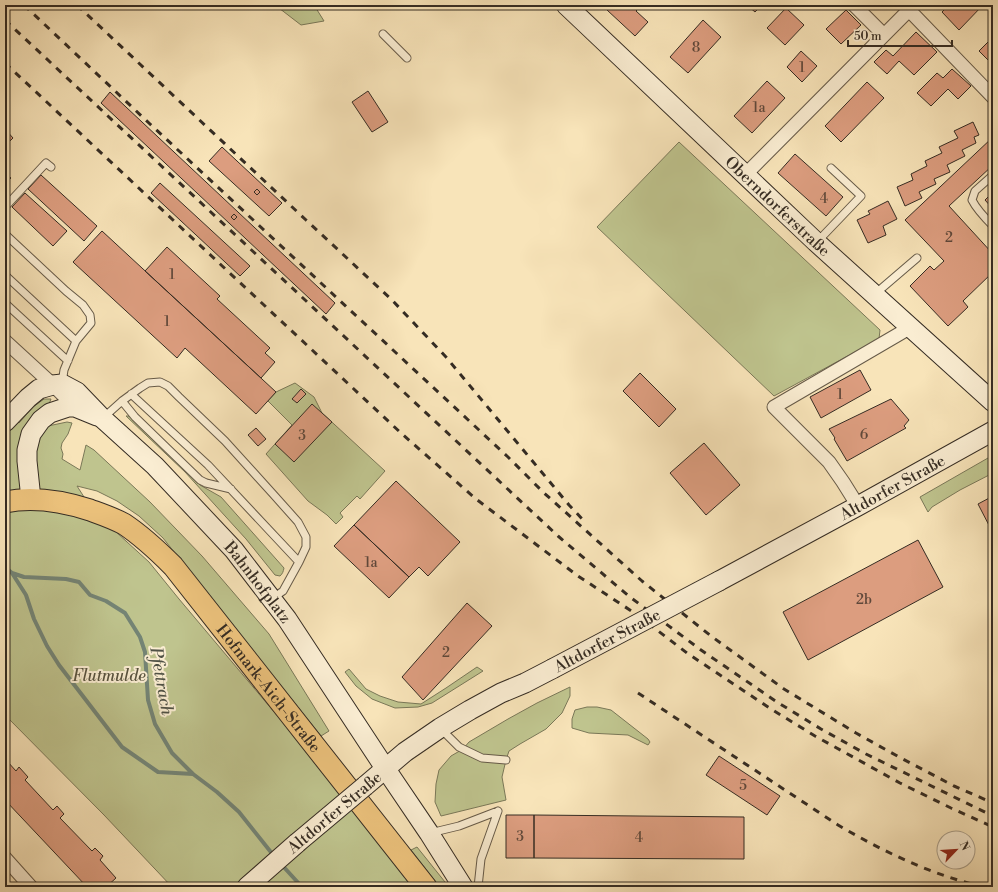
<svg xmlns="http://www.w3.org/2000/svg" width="998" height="892" viewBox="0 0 998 892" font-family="'Libre Bodoni',serif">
	<rect width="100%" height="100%" fill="#f8e4b9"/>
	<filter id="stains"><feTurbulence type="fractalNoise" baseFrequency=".005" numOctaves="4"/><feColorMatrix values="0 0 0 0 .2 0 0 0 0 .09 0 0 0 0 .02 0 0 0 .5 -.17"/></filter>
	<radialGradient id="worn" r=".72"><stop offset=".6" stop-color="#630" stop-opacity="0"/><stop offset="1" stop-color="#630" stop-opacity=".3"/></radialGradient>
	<path fill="#bfc48e" stroke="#7a7858" d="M275,5H314L324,21L301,25Z
		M679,142L880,330L879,339L774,396L597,227Z
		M295,383L314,397L322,413L385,471L360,499L357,496L340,513L343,517L336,524L327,515L308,501L266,454L292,425L268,401L276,392Z
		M44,399H51L49,404L48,426L67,422L72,423L68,434L62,443L61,448L63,454L62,459L80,470L86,445L94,450L150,502L202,556L269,634L329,731L321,736L163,538L139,516L117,501L97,491L77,486L93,511L149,562L179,599L317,763L416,887H172L104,815L5,715V411L19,423L33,407Z
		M126,416H128L130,417L185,468L200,485L221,497L284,568C283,572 283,573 280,576L275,575L246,539L185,472Z
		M988,458H993V473L960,490L932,507L928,512L920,497Z
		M477,667L483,671L432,703L418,707L395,708L372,699L356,686L345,672L349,669L366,689L380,696L398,702L421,704L446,688Z
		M570,687V696L562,713L546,729L520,744L509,751L506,760L502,777L506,800L441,816L435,802L436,784L439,770L451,756L463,749L469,742L508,719L537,703Z
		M587,707H597L611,710L648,739L650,742L648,745L628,735L589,733L572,728V719L575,710Z
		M417,847L449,887H440L411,850Z"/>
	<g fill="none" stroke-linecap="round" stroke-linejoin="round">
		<path stroke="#748475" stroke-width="4" d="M5,567L12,573L26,595L34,619L47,646L59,665L122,747L158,772L193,774L217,792L239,812L274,856
			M12,573L24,577L66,579L79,582L90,595L106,601L125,613L140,637L145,652L148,700L155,724L172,753L193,774
			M281,864L302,887"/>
	</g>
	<path fill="#dc9d7f" stroke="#352c23" d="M612,5H634L638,9L636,11L648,22L635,36L607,10Z
		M747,5H762L755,12Z
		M949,5H983L959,30L942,12Z
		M786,8L804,25L785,45L767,28Z
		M846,10L861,25L841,44L826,29Z
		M703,20L721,37L688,73L670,57Z
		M916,32L937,52L914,75L899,61L887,74L874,62L886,50L893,56Z
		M993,37V65L979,51Z
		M801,51L817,66L802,82L787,67Z
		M952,69L971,86L958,99L948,89L931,106L917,93L937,73L943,78Z
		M767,81L785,98L752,133L734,116Z
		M867,82L884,98L841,142L825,126Z
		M368,91L388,122L372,132L352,102Z
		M110,92L335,303L326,314L101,103Z
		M973,122L979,135L974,137L976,143L962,150L965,156L947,165L950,172L934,179L936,184L919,192L922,198L905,206L897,187L913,180L911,174L927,166L925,161L942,153L939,147L958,138L954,131Z
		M5,129L13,138L5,146Z
		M993,137V165L949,206L993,254V272L963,301L968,307L948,326L910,286L930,266L934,270L944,261L905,220Z
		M222,147L282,203L269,216L209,161Z
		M795,154L843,197L826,216L778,173Z
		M5,173L11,178L5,184Z
		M41,175L97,226L84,241L28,189Z
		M160,183L250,266L240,276L151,193Z
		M257,189L260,192L257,195L254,192Z
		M993,192V209L985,200Z
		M25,193L67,231L53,246L12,207Z
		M888,201L897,219L883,226L886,235L868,243L857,220L870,214L868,211Z
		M234,214L237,217L234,220L231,217Z
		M102,231L276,392L256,414L185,348L177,358L74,263L73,262Z
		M167,247L220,296L217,299L270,348L265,353L275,362L261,378L145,271Z
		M860,370L871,390L821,418L810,397Z
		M640,373L676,409L659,427L623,391Z
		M301,389L306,394L297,403L292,399Z
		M891,399L909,420L904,426L906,428L847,461L834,439L835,438L829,429Z
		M312,404L332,422L294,462L275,444Z
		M256,428L266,439L258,446L248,435Z
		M704,443L740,485L706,515L670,473Z
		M396,481L460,542L428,576L419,567L409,577L354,525Z
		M993,496V533L978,504Z
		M354,525L409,577L389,598L334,546Z
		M918,540L943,587L808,660L783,612Z
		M467,603L492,626L423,700L402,677Z
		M719,756L780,796L767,815L706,775Z
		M7,761L16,771L19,767L28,777L25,780L53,810L57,806L64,814L60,818L92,851L95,848L103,856L100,860L116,878L106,887H87L5,800V764Z
		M506,815H534V858H506Z
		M534,815L744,817V859L534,858Z"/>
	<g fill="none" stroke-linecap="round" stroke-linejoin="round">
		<g stroke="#665a48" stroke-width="9">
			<path id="lane" d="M383,34L407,58
				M993,175L975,191L972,200C977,210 985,218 993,226
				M5,207L46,163L51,167
				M5,234L66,291L83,305L90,315L91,323L76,341L64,370L62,383
				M817,242L861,196L831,168
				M5,275L76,341
				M875,294L917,258
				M5,303L68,361
				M131,394L208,465L299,562
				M122,401L135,417L200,480L206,483L231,489
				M103,418L122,401L140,388L148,383L160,382L168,386L179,397L225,441L273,494L298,522L306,537V547L299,562L283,591L273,598
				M441,729L459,747L482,758L506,760
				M430,833L459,826L498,811
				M478,887L481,859L498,811"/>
		</g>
		<g stroke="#665a48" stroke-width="15">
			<path id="street" d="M854,5L884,35
				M909,10L993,97
				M746,174L914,5
				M5,341L53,385L75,407
				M858,506L843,482L829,462L774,407L911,327
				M5,858L31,887"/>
		</g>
		<g stroke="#352c23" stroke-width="21">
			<g id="secondary">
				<path id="s1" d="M566,5L816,242L993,402"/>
				<path id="s2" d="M5,422L28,398L39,389L53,385L62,384L77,392L102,418L155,466L234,550L287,619L385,768L429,833L463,887"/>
				<path d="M31,499L27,461V450L31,434L41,420L50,413L68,407H75L97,416"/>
				<path id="s3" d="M719,581L858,506L993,431"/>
				<path d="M365,786L405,752L440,728L470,710L501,693L525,683L552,669"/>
				<path d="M247,887L297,843"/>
			</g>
		</g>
		<g stroke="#352c23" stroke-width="23">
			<g id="primary">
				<path id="s4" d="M5,502C34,496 62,501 90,510C101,514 113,518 124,524C142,536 157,550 173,566L426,887"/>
			</g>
		</g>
		<use href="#lane" stroke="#faedd2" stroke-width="7"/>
		<use href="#street" stroke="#faedd2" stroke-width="13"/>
		<use href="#secondary" stroke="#faedd2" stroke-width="19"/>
		<use href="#primary" stroke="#ecc27c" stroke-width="21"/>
		<path stroke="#352c23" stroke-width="3" stroke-dasharray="7 7" stroke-linecap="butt" d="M24,5L150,124L508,457L543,492L642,581L711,636L784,689L856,733L899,757L954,786L993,803
			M77,5L306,220L392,300L446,357L569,505L586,523
			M5,20L558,536L630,597L701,650L777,702L821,729L866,754L993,816
			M5,63L402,434L476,499L578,576L636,614L687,653L771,709L815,736L900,783L951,808L993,827
			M638,693L838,825C884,852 932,875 984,887
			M616,887L801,885L829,887"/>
		<g stroke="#352c23" stroke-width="21" stroke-linecap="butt">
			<g id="secondary-bridge">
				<path id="s5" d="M552,669L719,581"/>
				<path d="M297,843L365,786"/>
			</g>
		</g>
		<use href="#secondary-bridge" stroke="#faedd2" stroke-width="19"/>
	</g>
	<g text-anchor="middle" stroke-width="4" stroke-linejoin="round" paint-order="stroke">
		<g font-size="14" fill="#5f483a">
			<text x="696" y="52">8</text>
			<text x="802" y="72">1</text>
			<text x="759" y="112">1a</text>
			<text x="824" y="203">4</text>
			<text x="949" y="242">2</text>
			<text x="172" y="279">1</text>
			<text x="167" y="326">1</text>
			<text x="840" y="399">1</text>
			<text x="864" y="439">6</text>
			<text x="302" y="440">3</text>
			<text x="371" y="567">1a</text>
			<text x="864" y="604">2b</text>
			<text x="446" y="657">2</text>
			<text x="743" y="790">5</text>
			<text x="520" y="841">3</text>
			<text x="639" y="842">4</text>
		</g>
		<g font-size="16" fill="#352c23" stroke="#faedd2">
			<text dy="6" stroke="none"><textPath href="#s1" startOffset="292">Oberndorferstraße</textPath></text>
			<text dy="6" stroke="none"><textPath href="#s3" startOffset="197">Altdorfer Straße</textPath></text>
			<text dy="6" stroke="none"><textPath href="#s2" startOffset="351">Bahnhofplatz</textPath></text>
			<text dy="6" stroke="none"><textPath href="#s5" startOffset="62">Altdorfer Straße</textPath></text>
			<text dy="6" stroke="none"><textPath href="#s4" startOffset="343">Hofmark-Aich-Straße</textPath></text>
			<text transform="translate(334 812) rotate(-40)" y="6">Altdorfer Straße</text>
		</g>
		<g font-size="16" font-style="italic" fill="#58523e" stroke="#faedd2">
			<text x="109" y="681">Flutmulde</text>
		</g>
		<g font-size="17" font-style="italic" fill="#4f5145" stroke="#faedd2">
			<text transform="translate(162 681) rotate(80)" y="6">Pfettrach</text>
		</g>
	</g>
	<rect width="998" height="892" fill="none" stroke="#f8e4b9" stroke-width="20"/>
	<rect x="6" y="6" width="986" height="880" fill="none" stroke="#352c23" stroke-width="2"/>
	<rect x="10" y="10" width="978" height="872" fill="none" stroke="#352c23"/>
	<g transform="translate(956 850) rotate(65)"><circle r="19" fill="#faedd2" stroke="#aba08c"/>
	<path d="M0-3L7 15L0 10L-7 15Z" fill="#8f2418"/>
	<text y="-6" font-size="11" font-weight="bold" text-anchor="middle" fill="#352c23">N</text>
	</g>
	<path d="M848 40v6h104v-6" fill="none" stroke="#352c23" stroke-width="2"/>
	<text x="854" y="40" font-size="12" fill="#352c23" stroke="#faedd2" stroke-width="3" paint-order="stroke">50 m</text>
	<rect width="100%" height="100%" filter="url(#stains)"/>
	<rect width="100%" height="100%" fill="url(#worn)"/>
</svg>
